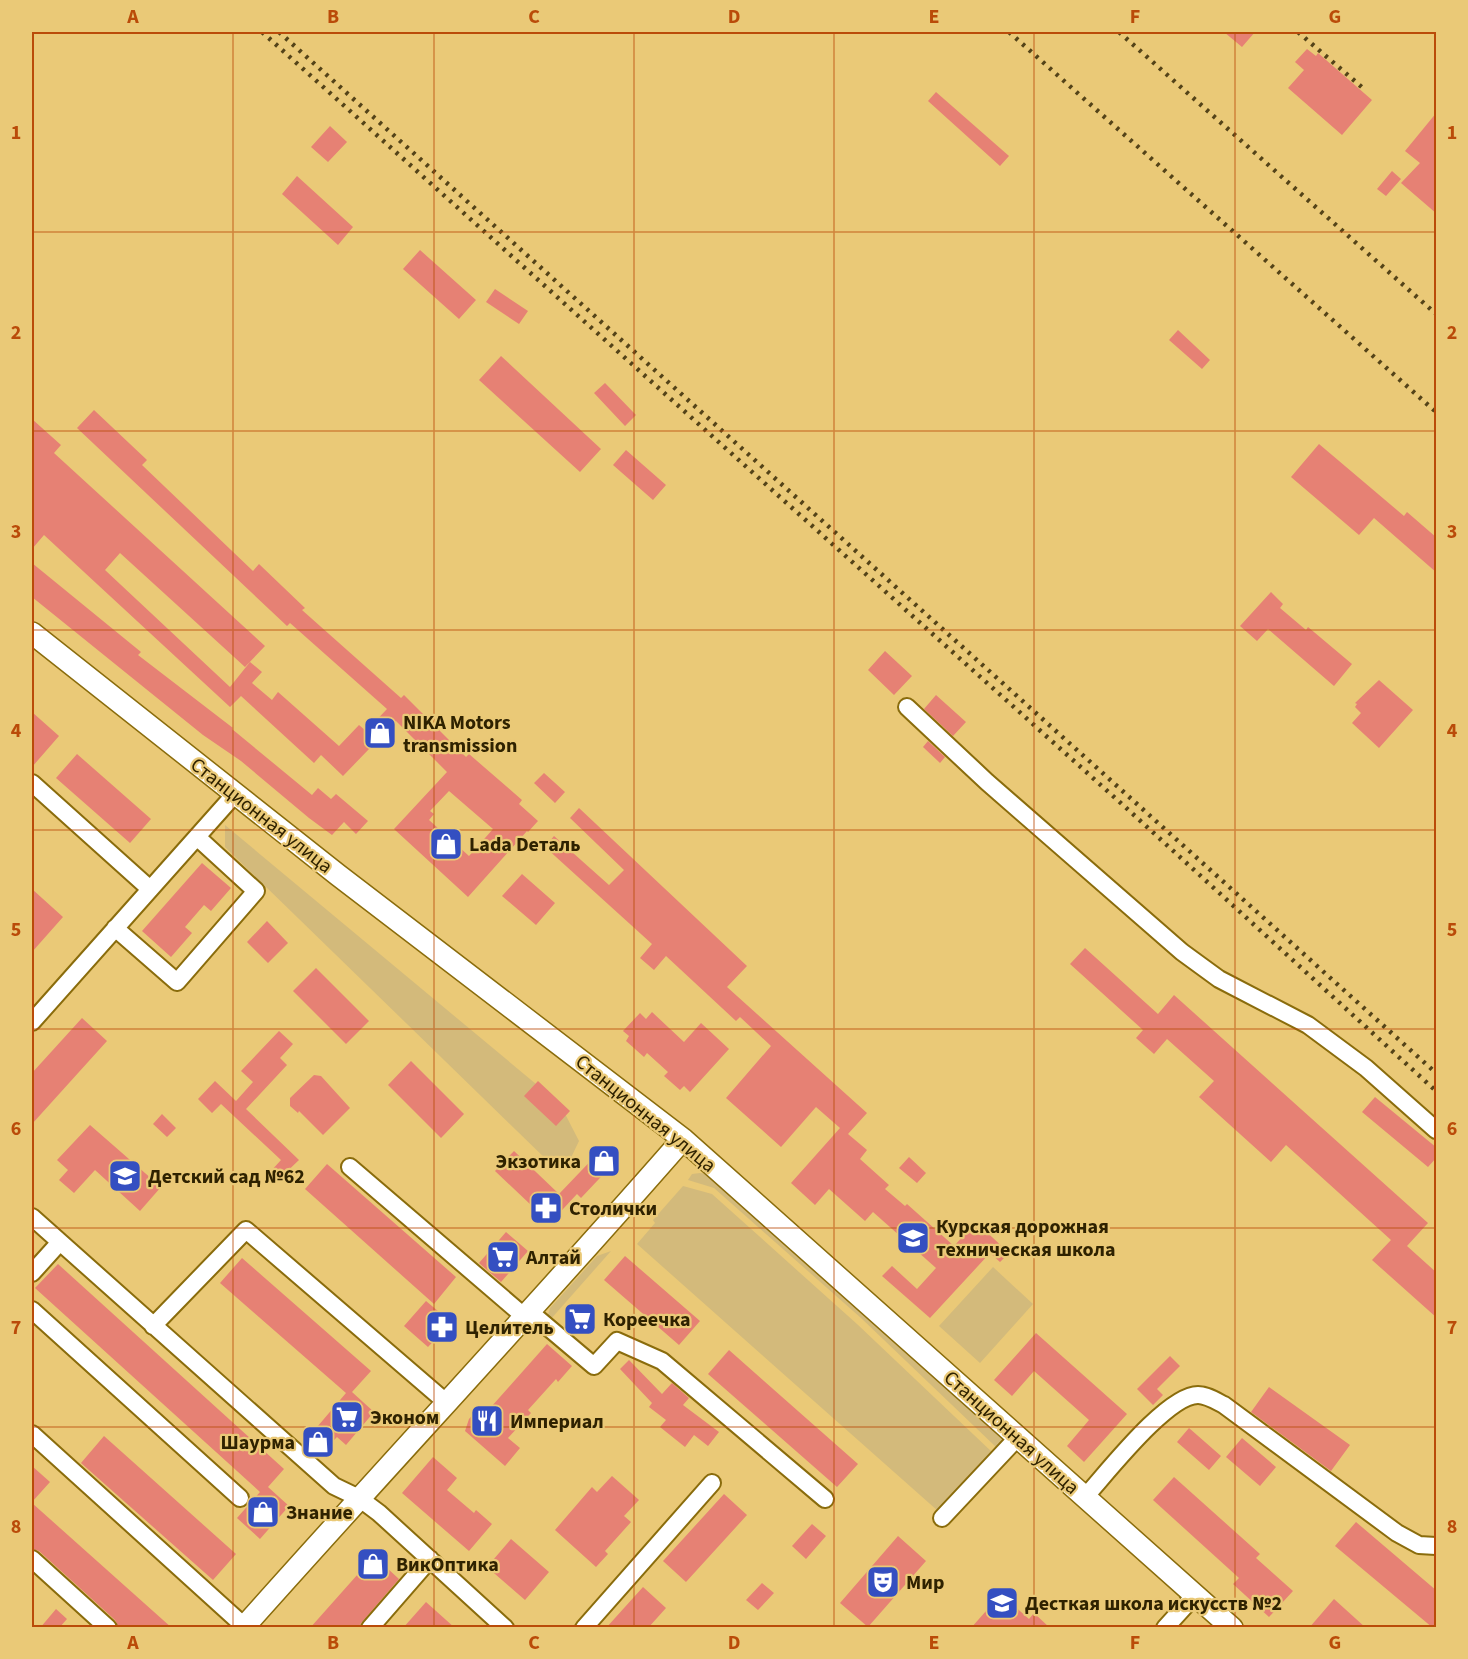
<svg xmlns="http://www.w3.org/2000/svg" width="1468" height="1659" viewBox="0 0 1468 1659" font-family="'Source Sans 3',sans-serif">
	<rect width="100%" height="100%" fill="#eac977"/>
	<path fill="#d3ba7b" d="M225,825L560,1104L579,1141L568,1164H551L225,847Z
		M700,1173L708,1174L1006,1439L997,1448L861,1318L714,1188L688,1180L692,1174Z
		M683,1186L712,1194L857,1324L993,1453L938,1511L637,1244L655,1223L653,1220Z
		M611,1251L550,1320L548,1315L550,1308L597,1256Z
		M993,1267L1033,1304L980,1363L939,1326Z"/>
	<path fill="#e68174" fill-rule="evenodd" d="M1224,32H1255L1242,47Z
		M1307,49L1316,56L1318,53L1372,100L1342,135L1288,88L1304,70L1295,62Z
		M936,92L1009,156L1000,166L928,101Z
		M1437,112V214L1401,183L1420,163L1405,151Z
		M330,126L347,142L328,162L311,147Z
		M1392,171L1401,179L1386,196L1377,189Z
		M297,176L353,227L338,245L282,194Z
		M420,250L476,300L459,319L403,269Z
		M495,289L528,311L519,324L486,302Z
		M1178,330L1210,360L1202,369L1169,340Z
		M501,356L601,449L580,472L479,380Z
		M605,383L636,415L625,426L594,393Z
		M94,410L147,460L142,465L253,571L259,564L305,608L302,610L401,698L404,695L466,757L469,754L522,800L519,804L538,821L528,832L527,831L468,897L394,829L447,772L396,721L343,776L321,755L314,763L241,696L230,707L44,535L32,549V419L61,445L54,453L265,646L245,667L120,553L105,570L230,687L250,662L262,672L252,683L272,700L278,692L339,746L359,725L366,731L387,709L290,623L287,626L77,428ZM449,791L493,829L469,856L429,820L434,814L430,811Z
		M1319,444L1404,516L1407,512L1437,538V573L1374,518L1359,535L1291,477Z
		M626,450L666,485L653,500L613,465Z
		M32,563L141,652L138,655L233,728L232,729L312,795L318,788L331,799L336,794L368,821L356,834L344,822L332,835L309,818L241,761L203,735L32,597Z
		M1271,592L1283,604L1280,608L1306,630L1308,627L1352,664L1334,686L1268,629L1257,641L1240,626Z
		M885,651L912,676L894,695L868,670Z
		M1379,680L1413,710L1379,748L1352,723L1361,713L1355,707L1357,704L1355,703Z
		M936,695L966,722L953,736L924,709Z
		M32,712L59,736L32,767Z
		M928,741L945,757L940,763L923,747Z
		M77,754L151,819L130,843L56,778Z
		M544,773L565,792L555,803L534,783Z
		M579,808L747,966L727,987L867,1113L848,1134L867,1150L860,1159L889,1185L885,1189L905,1206L907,1204L954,1246L976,1222L1009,1253L1000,1262L990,1253L930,1318L882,1276L892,1266L917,1289L936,1268L873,1212L865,1221L829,1189L815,1205L791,1183L840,1128L816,1107L781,1147L726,1098L771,1046L740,1017L736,1021L666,956L654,970L640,958L652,944L545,847L554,836L609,885L624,870L570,818Z
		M202,863L231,888L211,911L204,905L185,927L192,933L171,957L142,931Z
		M522,874L555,903L536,925L502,896Z
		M32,889L63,917L32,952Z
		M267,921L288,943L268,963L247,942Z
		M1085,948L1158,1014L1174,995L1428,1223L1407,1246L1437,1273V1318L1372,1260L1391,1240L1286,1145L1271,1162L1199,1097L1214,1081L1167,1039L1154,1054L1136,1038L1143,1030L1070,964Z
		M316,968L369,1021L346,1044L293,991Z
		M652,1012L684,1042L701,1023L729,1049L690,1092L684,1086L680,1090L664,1076L668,1072L647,1053L644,1057L626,1041L629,1036L623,1031L640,1013L646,1019Z
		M82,1018L107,1041L32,1124V1073Z
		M279,1031L293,1044L280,1058L287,1065L246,1109L299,1160L278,1180L270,1172L281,1160L221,1104L212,1113L198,1099L215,1081L236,1101L253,1082L241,1071Z
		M411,1061L464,1114L441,1138L388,1085Z
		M314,1075L321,1076L350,1108L323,1135L299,1111L298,1113L290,1106V1098Z
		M538,1081L570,1111L556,1126L524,1096Z
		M1375,1097L1437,1148V1157L1428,1167L1362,1112Z
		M162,1114L176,1128L167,1137L153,1124Z
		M90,1125L161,1187L140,1211L95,1170L74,1193L59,1180L68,1170L57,1160Z
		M602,1149L615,1162L581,1198L577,1194L550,1223L495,1171L514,1151L559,1194Z
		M909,1157L926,1173L917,1183L899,1168Z
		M327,1164L456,1277L434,1304L305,1189Z
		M506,1232L528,1251L501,1282L479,1263Z
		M625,1256L700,1321L679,1345L604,1280Z
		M242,1258L371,1371L352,1392L374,1412L346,1445L337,1437L321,1454L306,1440L346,1393L220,1283Z
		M58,1264L284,1469L268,1487L289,1506L260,1539L237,1518L260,1492L35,1288Z
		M426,1301L451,1322L428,1347L404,1326Z
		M1036,1333L1127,1414L1084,1462L1067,1446L1089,1420L1034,1371L1012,1396L994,1380Z
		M547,1344L572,1366L558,1382L556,1379L528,1410L531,1413L508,1438L520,1448L505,1466L465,1431L469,1419L477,1410L483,1416Z
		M729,1350L858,1464L837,1487L708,1374Z
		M1170,1356L1180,1366L1157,1389L1163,1395L1153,1405L1137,1389Z
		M629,1360L662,1394L672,1383L689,1398L683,1405L719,1432L708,1446L694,1435L685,1447L660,1427L666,1420L649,1407L652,1403L620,1369Z
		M1269,1387L1350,1445L1331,1471L1251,1412Z
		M1189,1428L1221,1456L1209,1470L1177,1442Z
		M104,1436L236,1554L213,1580L81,1463Z
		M1242,1438L1276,1467L1260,1486L1226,1457Z
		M433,1457L457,1478L447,1490L474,1513L476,1510L492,1524L469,1551L402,1493Z
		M32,1466L50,1482L32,1502Z
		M612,1476L639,1500L624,1516L631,1522L605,1551L608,1554L596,1567L555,1530L592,1487L597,1492Z
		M1174,1477L1260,1554L1256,1558L1293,1591L1269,1617L1233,1584L1239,1578L1153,1500Z
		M724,1494L747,1515L686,1582L663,1561Z
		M32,1503L172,1628H120L118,1626L115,1620L39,1551L32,1549Z
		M1356,1522L1437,1591V1628H1433L1335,1546Z
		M812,1524L826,1536L806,1559L792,1546Z
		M898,1536L926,1561L868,1627L840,1603Z
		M511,1539L549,1572L525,1600L487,1567Z
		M374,1556L399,1579L357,1628H310Z
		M762,1583L774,1593L758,1610L746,1600Z
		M643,1587L666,1608L648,1628H606Z
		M1001,1594L1029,1619L1034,1613L1050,1628H971Z
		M1334,1599L1366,1628H1309Z
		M426,1602L455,1628H403Z
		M56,1609L67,1619L59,1628H40Z"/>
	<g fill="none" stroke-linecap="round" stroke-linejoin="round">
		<g stroke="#8a6c0c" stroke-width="20">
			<path id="minor" d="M907,707L987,782L1182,952L1219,979L1308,1025L1366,1068L1436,1130
				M32,783L150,889
				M115,928L177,982L256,891L197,837
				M32,1022L235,794
				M350,1167L525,1317
				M32,1217L334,1486L359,1498L379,1513L505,1628
				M32,1273L60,1242
				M32,1310L240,1498
				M530,1312L594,1366L617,1341L662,1361L825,1499
				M153,1326L246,1230L447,1403
				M32,1434L244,1626
				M1085,1497C1107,1473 1167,1395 1198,1395C1207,1395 1216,1401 1224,1405L1397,1533L1419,1545L1436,1546
				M942,1518L1018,1437
				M32,1559L108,1628
				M370,1628L430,1559
				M584,1628L712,1483
				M1165,1628L1195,1595"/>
		</g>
		<g stroke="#8a6c0c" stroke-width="24">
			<path id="major" d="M32,633L338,875L683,1139L1232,1628
				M243,1628C389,1464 539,1304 683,1139"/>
		</g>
		<use href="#minor" stroke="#fff" stroke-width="16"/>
		<use href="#major" stroke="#fff" stroke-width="21"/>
		<path stroke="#544318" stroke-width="4.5" stroke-dasharray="3 6" stroke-linecap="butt" d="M262,32L1123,805L1436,1091
			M279,32L1436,1073
			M1009,32L1436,412
			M1119,32L1436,314
			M1298,32L1364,89"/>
	</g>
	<path fill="none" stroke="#ba4b09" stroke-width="1.5" stroke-opacity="0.55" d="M233,32V1628M434,32V1628M634,32V1628M834,32V1628M1034,32V1628M1235,32V1628M32,232H1436M32,431H1436M32,630H1436M32,830H1436M32,1029H1436M32,1228H1436M32,1427H1436"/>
	<defs>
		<g id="shop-square" transform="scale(1.725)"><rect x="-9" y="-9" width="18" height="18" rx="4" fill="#344fc1" stroke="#eac977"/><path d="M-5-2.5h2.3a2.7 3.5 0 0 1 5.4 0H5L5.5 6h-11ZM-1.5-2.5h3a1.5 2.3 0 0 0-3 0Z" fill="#fff"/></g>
		<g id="school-square" transform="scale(1.725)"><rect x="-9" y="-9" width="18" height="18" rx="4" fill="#344fc1" stroke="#eac977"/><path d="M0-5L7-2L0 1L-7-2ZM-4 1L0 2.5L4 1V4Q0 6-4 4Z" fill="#fff"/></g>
		<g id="pharmacy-square" transform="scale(1.725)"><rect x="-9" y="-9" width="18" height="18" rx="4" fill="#344fc1" stroke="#eac977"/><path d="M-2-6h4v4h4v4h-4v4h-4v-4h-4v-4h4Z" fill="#fff"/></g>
		<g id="supermarket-square" transform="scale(1.725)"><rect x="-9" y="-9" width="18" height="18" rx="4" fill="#344fc1" stroke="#eac977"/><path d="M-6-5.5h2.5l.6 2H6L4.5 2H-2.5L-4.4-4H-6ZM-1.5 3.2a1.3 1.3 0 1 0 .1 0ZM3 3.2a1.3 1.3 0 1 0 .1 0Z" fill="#fff"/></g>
		<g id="restaurant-square" transform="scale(1.725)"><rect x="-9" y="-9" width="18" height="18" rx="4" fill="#344fc1" stroke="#eac977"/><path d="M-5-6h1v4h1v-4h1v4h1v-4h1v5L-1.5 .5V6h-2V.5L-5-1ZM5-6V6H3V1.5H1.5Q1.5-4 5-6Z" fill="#fff"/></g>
		<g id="theatre-square" transform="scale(1.725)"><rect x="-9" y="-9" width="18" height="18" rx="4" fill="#344fc1" stroke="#eac977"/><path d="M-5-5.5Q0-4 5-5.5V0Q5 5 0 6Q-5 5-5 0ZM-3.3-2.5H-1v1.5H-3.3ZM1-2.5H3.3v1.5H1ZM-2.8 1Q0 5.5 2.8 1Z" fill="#fff"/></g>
	</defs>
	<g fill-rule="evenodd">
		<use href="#shop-square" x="380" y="733"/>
		<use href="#shop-square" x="446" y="844"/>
		<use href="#shop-square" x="604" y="1161"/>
		<use href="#school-square" x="125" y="1176"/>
		<use href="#pharmacy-square" x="546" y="1208"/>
		<use href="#school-square" x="913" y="1238"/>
		<use href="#supermarket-square" x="503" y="1257"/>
		<use href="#supermarket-square" x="580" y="1319"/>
		<use href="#pharmacy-square" x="442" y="1327"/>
		<use href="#supermarket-square" x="347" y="1417"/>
		<use href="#restaurant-square" x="487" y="1421"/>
		<use href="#shop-square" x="318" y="1442"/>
		<use href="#shop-square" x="263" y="1512"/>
		<use href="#shop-square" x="373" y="1564"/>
		<use href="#theatre-square" x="883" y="1582"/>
		<use href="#school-square" x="1002" y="1603"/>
	</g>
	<g text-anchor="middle" stroke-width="4.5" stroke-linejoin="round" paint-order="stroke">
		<g font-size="20" font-weight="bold" fill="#2f2200" stroke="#eac977" text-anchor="start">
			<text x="403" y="729">NIKA Motors<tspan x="403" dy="23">transmission</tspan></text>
			<text x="469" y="851">Lada Dеталь</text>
			<text x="581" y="1168" text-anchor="end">Экзотика</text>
			<text x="148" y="1183">Детский сад №62</text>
			<text x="569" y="1215">Столички</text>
			<text x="936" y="1233">Курская дорожная<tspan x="936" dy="23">техническая школа</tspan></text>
			<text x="526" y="1264">Алтай</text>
			<text x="603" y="1326">Кореечка</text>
			<text x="465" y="1334">Целитель</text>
			<text x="370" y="1424">Эконом</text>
			<text x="510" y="1428">Империал</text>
			<text x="295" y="1449" text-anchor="end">Шаурма</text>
			<text x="286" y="1519">Знание</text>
			<text x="396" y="1571">ВикОптика</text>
			<text x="906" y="1589">Мир</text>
			<text x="1025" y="1610">Десткая школа искусств №2</text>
		</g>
		<g font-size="20" fill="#2f2200" stroke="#eac977">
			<text transform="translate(262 815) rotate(38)" y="7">Станционная улица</text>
			<text transform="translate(646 1113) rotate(39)" y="7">Станционная улица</text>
			<text transform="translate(1012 1432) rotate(42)" y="7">Станционная улица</text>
		</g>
	</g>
	<rect width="1468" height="1659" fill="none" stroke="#eac977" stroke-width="66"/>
	<rect x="33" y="33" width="1402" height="1593" fill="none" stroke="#ba4b09" stroke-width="2"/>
	<g font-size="20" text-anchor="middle" font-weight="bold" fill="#ba4b09">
		<text x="133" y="23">A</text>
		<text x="333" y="23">B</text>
		<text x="534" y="23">C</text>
		<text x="734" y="23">D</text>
		<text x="934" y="23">E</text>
		<text x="1135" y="23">F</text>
		<text x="1335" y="23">G</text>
		<text x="16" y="139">1</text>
		<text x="1452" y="139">1</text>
		<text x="16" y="339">2</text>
		<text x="1452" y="339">2</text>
		<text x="16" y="538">3</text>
		<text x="1452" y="538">3</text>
		<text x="16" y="737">4</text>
		<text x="1452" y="737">4</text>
		<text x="16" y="936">5</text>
		<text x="1452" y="936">5</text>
		<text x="16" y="1135">6</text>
		<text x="1452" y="1135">6</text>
		<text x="16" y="1334">7</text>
		<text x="1452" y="1334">7</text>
		<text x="16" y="1533">8</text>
		<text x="1452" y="1533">8</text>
		<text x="133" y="1649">A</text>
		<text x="333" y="1649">B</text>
		<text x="534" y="1649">C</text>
		<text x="734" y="1649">D</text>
		<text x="934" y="1649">E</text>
		<text x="1135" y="1649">F</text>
		<text x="1335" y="1649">G</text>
	</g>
</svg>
